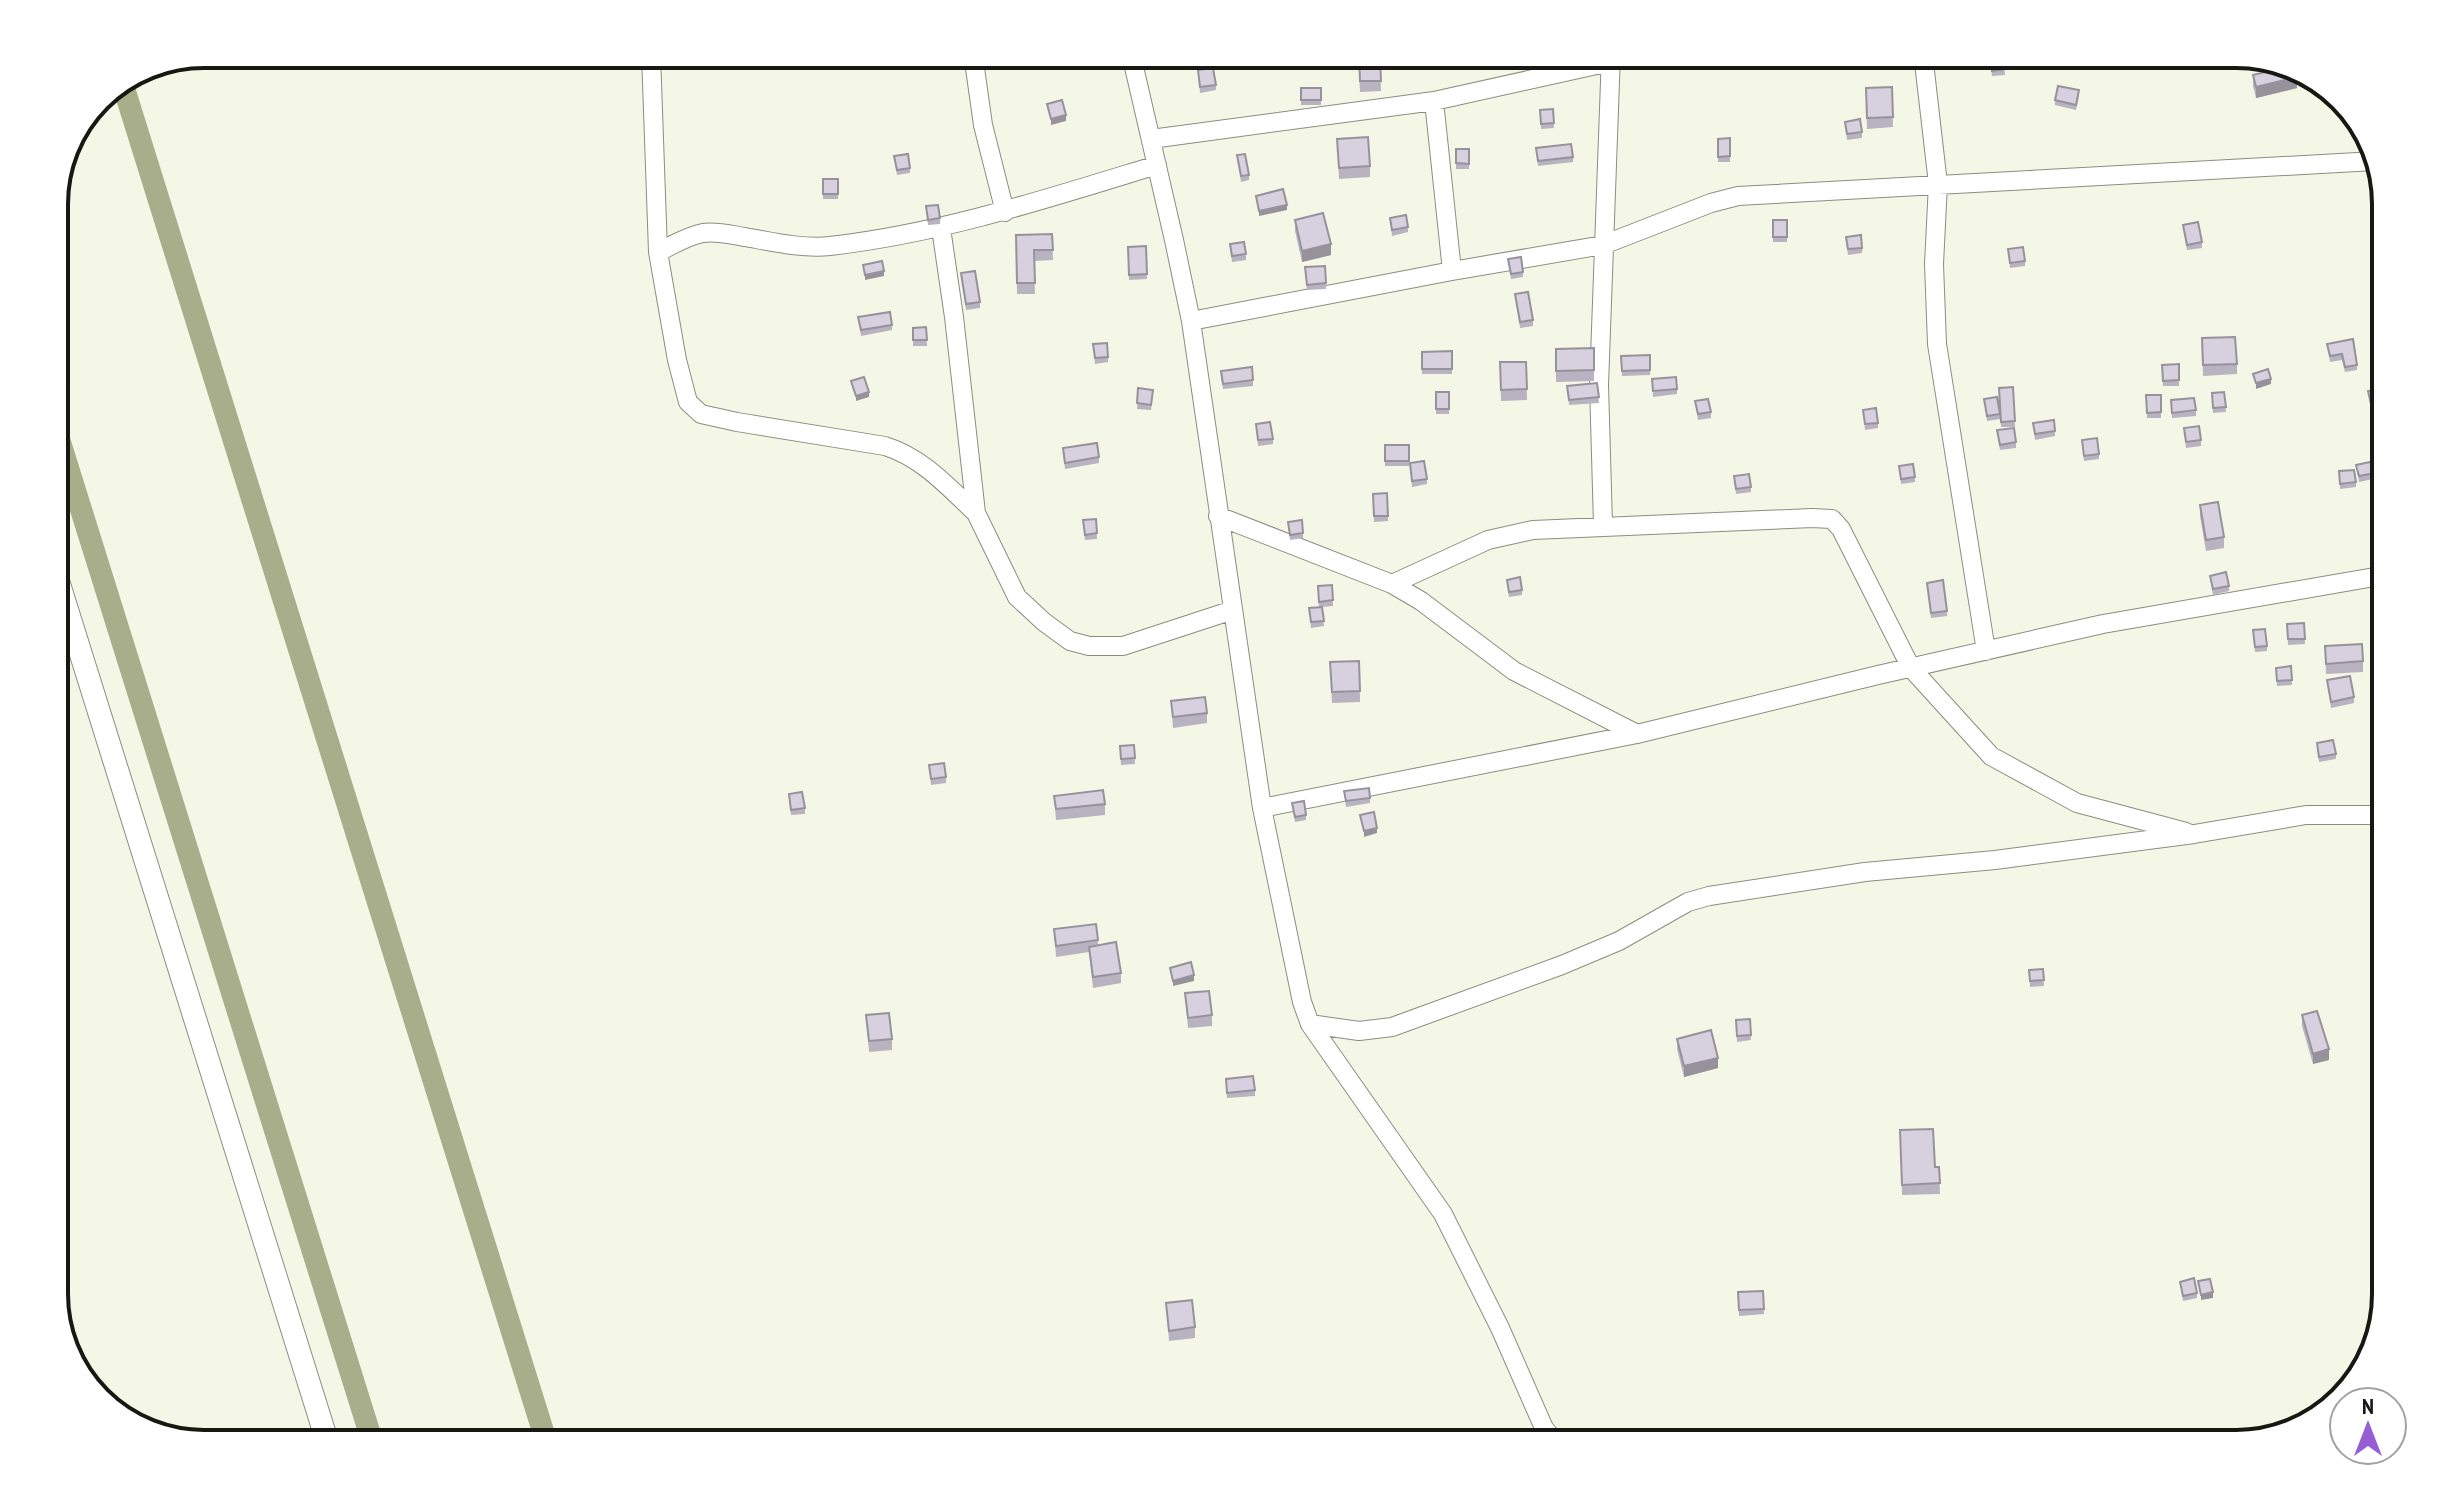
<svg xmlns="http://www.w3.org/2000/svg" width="2440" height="1498" viewBox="0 0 2440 1498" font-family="'PT Sans Narrow',sans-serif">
	<rect width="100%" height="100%" fill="#f4f7e6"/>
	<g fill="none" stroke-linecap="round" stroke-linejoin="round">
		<path stroke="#a8ad8a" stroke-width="22" d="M122,82L547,1444
			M54,423L373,1444"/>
		<g stroke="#8b8e7f" stroke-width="20">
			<path id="minor" d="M651,54L658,252L677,360L688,402L701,414L737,422L885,446C923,458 948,487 976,513
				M973,54L983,125L1005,212
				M1131,54L1174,240L1191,321L1262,808L1302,1002L1310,1024L1443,1214L1500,1328L1544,1428L1557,1444
				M1923,54L1938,184L1934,264L1937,344L1986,651
				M1434,101L1452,271
				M1151,139L1434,101L1610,62
				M941,228L954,317L976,513L1017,597L1044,622L1070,641L1089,646H1123L1233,610
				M658,252C673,245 687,236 703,233C717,231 732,235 745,237C773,242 803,249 830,246C943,233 1049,198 1157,165
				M1191,321L1452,271L1603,245L1711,203L1738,196L2375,161
				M1218,516L1392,584L1421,601L1514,671L1637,734
				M1603,525L1599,385L1611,54
				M1392,584L1488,540L1533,530L1812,518L1832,519L1841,529L1911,668L1991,756L2077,803L2186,832
				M1262,808L1637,734L1878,675L2103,624L2386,575
				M1310,1024L1359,1031L1392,1027L1562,965L1619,941L1688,902L1709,896L1865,872L1995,860L2194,834L2306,815H2386"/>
		</g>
		<g stroke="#8b8e7f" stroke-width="24">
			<path id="tertiary" d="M54,568L328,1444"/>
		</g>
		<use href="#minor" stroke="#fff" stroke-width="18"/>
		<use href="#tertiary" stroke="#fff" stroke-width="22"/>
	</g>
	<path fill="#b8b3c0" d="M1358,54H1380L1381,91L1360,92Z
		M1692,54H1707V61L1693,63Z
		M2003,55L2005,75L1992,76L1990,56Z
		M1198,70L1216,85V90L1200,93Z
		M2253,75L2297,88L2256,98L2253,86Z
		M1892,87L1893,127L1867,129L1866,88Z
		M1301,88H1321V105H1301Z
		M2079,96L2076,110L2055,105V100Z
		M1553,109L1554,128L1541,129L1540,110Z
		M1845,122L1862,132V138L1847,140Z
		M1730,138V162H1718V139Z
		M1337,139L1370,166V177L1339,179Z
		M1536,148L1573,157V162L1538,166Z
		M1456,149H1469V169H1456Z
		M1237,155L1249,175V180L1241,182Z
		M894,156L910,168V173L897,175Z
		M823,179H838V199H823Z
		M926,206L940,218V224L928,225Z
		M1390,218L1408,227V232L1392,236Z
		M1295,220L1331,255L1302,262L1295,231Z
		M1773,220H1787V242H1773Z
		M2183,225L2202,242V248L2187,250Z
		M1052,234L1053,260L1034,261L1035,294H1017L1016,235Z
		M1846,242L1862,248V253L1848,255Z
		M1230,244L1246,254V260L1232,262Z
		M1146,246L1147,279L1129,280L1128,247Z
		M2008,249L2025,261V266L2010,268Z
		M1508,259L1523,272V277L1511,279Z
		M1325,266L1326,289L1307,290L1305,273Z
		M961,273L980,302V308L966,310Z
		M1515,294L1533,320V326L1520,328Z
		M858,317L892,325V330L861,336Z
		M926,327L927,346H913V328Z
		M2202,338L2237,364V374L2203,376Z
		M1093,344L1108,357V362L1095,364Z
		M2327,344L2357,365V370L2345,372L2342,360L2330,362Z
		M1594,348V381L1556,382V349Z
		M1452,351V374H1422V352Z
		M1650,355V375L1622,376L1621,356Z
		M1500,362H1526L1527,400L1501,401Z
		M2179,364V386H2163L2162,365Z
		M1221,376L1253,380V386L1223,389Z
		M1652,379L1677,389V394L1653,397Z
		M1597,383L1599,403L1569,405L1567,386Z
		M2013,387L2015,427H2001L1999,388Z
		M1138,388L1153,390L1151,410L1137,409Z
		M2386,388V407L2371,410L2368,391Z
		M1436,392H1449V414H1436Z
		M2224,392L2226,412L2213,413L2212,393Z
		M2146,395H2161V418H2147Z
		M1984,399L2000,414V419L1987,421Z
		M2171,400L2196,410V416L2172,418Z
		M1695,401L1711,412V418L1698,420Z
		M1863,410L1878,423V428L1865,430Z
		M2033,423L2055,431V436L2035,440Z
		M1256,424L1273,439V444L1258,446Z
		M2184,428L2201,440V446L2186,448Z
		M1997,430L2016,442V448L2000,450Z
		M2082,440L2099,454V459L2084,461Z
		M1385,445H1409V466H1385Z
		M1063,448L1099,457V463L1065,469Z
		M1410,463L1427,479V484L1412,487Z
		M2356,465L2386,466V476L2359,482Z
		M1899,466L1915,477V482L1901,484Z
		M2339,471L2356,482V487L2340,489Z
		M1734,476L1751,487V492L1736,494Z
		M1387,493L1388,521L1374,522L1373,494Z
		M2200,505L2224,537V548L2206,551L2200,516Z
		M1096,519L1097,539L1085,540L1083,520Z
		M1288,522L1303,533V538L1290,540Z
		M2210,576L2229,586V591L2213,595Z
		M1507,580L1522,590V595L1509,597Z
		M1927,583L1947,611V616L1931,618Z
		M1332,585L1333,606L1322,607L1324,626L1311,628L1309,608L1319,607L1318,586Z
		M2304,623L2305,644L2288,645L2287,624Z
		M2253,635L2267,646V651L2255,652Z
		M2325,646L2363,661V672L2326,674Z
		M1359,661L1360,702L1332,703L1330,662Z
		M2291,666L2292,685L2277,686L2276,668Z
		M2327,680L2354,697V703L2331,708Z
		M1171,701L1207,713V723L1173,728Z
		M2317,743L2336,754V759L2319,762Z
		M1134,745L1135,764L1121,765L1120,746Z
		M929,765L946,777V783L931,785Z
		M1344,791L1370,798V803L1346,807Z
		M789,794L805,808V814L791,815Z
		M1054,796L1105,804V815L1056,820Z
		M1292,803L1306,815V820L1295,822Z
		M1054,929L1098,940V945L1121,973V983L1093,988L1089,952L1056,957Z
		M2043,969L2044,986L2030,987L2029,970Z
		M1185,993L1212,1015V1026L1188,1028Z
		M866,1015L892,1039V1050L869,1052Z
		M2302,1015L2329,1060L2313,1064L2302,1026Z
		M1750,1019L1751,1040L1737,1042L1736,1020Z
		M1677,1039L1718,1068L1684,1077L1677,1049Z
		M1226,1079L1255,1090V1096L1227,1098Z
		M1900,1130L1935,1167H1939L1940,1194L1902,1195Z
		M2180,1282L2197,1293V1298L2183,1301Z
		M1763,1291L1764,1314L1739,1316L1738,1292Z
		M1166,1303L1195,1327V1338L1169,1341Z"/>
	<path fill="#96929c" d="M2297,77V88L2256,98V87Z
		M1066,115V121L1051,125V119Z
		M1287,205V210L1259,216V211Z
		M1331,244V255L1302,262V251Z
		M884,271V276L865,280V275Z
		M2271,379V384L2256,389V383Z
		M869,392V397L856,401V396Z
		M1377,828V833L1364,837V831Z
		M1194,975V981L1173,986V981Z
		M2329,1049V1060L2313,1064V1054Z
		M1718,1058V1068L1684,1077V1066Z
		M2213,1292V1298L2201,1300V1295Z"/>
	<path fill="#d6d0df" stroke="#96929c" stroke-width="2" d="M1359,54H1380L1381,81H1360Z
		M1692,54H1707V56L1693,57Z
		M2003,55L2005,69L1992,71L1990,56Z
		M2285,67L2296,70L2297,77L2256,87L2253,75Z
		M1213,68L1216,85L1200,87L1198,70Z
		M2058,86L2079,90L2076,105L2055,100Z
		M1892,87L1893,117L1867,118L1866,88Z
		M1301,88H1321V100H1301Z
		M1062,100L1066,115L1051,119L1047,104Z
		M1553,109L1554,123L1541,124L1540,110Z
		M1860,119L1862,132L1847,134L1845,122Z
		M1368,137L1370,166L1339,168L1337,139Z
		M1730,138V156L1718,157V139Z
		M1571,144L1573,157L1538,161L1536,148Z
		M1456,149H1469V164L1456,163Z
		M908,154L910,168L897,170L894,156Z
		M1245,154L1249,175L1241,176L1237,155Z
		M823,179H838V194H823Z
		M1283,189L1287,205L1259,211L1256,196Z
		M938,205L940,218L928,220L926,206Z
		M1323,213L1331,244L1302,251L1295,220Z
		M1406,215L1408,227L1392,230L1390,218Z
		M1773,220H1787V237H1773Z
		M2198,222L2202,242L2187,245L2183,225Z
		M1052,234L1053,250H1034L1035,283H1017L1016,235Z
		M1861,235L1862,248L1848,249L1846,237Z
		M1244,242L1246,254L1232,256L1230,244Z
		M1146,246L1147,274L1129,275L1128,247Z
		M2023,247L2025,261L2010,263L2008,249Z
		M1521,257L1523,272L1511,274L1508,259Z
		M882,261L884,271L865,275L863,265Z
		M1325,266L1326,283L1307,285L1305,267Z
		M975,271L980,302L966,304L961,273Z
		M1528,292L1533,320L1520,322L1515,294Z
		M890,312L892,325L861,330L858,317Z
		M926,327L927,340H913V328Z
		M2235,337L2237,364L2203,365L2202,338Z
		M2353,339L2357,365L2345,367L2342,354L2330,356L2327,344Z
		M1107,343L1108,357L1095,358L1093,344Z
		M1594,348V370L1556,371V349Z
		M1452,351V369H1422V352Z
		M1650,355V370L1622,371L1621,356Z
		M1500,362H1526L1527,389L1501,390Z
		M2179,364V380L2163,381L2162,365Z
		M1252,367L1253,380L1223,384L1221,371Z
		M2268,369L2271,379L2256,383L2253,374Z
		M864,377L869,392L856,396L851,381Z
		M1676,377L1677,389L1653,391L1652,379Z
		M1597,383L1599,397L1569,400L1567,386Z
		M2013,387L2015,421L2001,422L1999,388Z
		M1138,388L1153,390L1151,405L1137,403Z
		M2386,388V402L2371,404L2368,391Z
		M1436,392H1449V409H1436Z
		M2224,392L2226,407L2213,408L2212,393Z
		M2146,395H2161V412L2147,413Z
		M1997,397L2000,414L1987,416L1984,399Z
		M2194,398L2196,410L2172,413L2171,400Z
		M1708,399L1711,412L1698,414L1695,401Z
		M1876,408L1878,423L1865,424L1863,410Z
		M2054,420L2055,431L2035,434L2033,423Z
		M1270,422L1273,439L1258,440L1256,424Z
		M2199,426L2201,440L2186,442L2184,428Z
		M2014,428L2016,442L2000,445L1997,430Z
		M2097,438L2099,454L2084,456L2082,440Z
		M1097,443L1099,457L1065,463L1063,448Z
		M1385,445H1409V461H1385Z
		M2384,459L2386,471L2359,476L2356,465Z
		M1424,461L1427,479L1412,481L1410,463Z
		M1913,464L1915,477L1901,479L1899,466Z
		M2354,470L2356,482L2340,484L2339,471Z
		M1749,474L1751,487L1736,489L1734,476Z
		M1387,493L1388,516H1374L1373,494Z
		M2218,502L2224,537L2206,540L2200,505Z
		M1096,519L1097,533L1085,535L1083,520Z
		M1302,520L1303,533L1290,535L1288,522Z
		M2226,572L2229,586L2213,589L2210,576Z
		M1520,577L1522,590L1509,592L1507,580Z
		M1943,580L1947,611L1931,613L1927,583Z
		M1332,585L1333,600L1319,602L1318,586Z
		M1322,607L1324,621L1311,622L1309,608Z
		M2304,623L2305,639H2288L2287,624Z
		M2265,629L2267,646L2255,647L2253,630Z
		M2362,644L2363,661L2326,664L2325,646Z
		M1359,661L1360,691L1332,692L1330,662Z
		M2291,666L2292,680L2277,681L2276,668Z
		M2350,676L2354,697L2331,702L2327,680Z
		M1205,697L1207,713L1173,717L1171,701Z
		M2333,740L2336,754L2319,757L2317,743Z
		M1134,745L1135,758L1121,759L1120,746Z
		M944,763L946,777L931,779L929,765Z
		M1369,788L1370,798L1346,801L1344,791Z
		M1103,790L1105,804L1056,809L1054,796Z
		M802,792L805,808L791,810L789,794Z
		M1304,801L1306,815L1295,817L1292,803Z
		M1374,812L1377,828L1364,831L1360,815Z
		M1096,924L1098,940L1056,946L1054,929Z
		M1116,942L1121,973L1093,977L1089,947Z
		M1191,962L1194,975L1173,981L1170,968Z
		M2043,969L2044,980L2030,981L2029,970Z
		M1209,991L1212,1015L1188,1018L1185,993Z
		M2317,1011L2329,1049L2313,1054L2302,1015Z
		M889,1013L892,1039L869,1041L866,1015Z
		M1750,1019L1751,1035L1737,1036L1736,1020Z
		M1711,1030L1718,1058L1684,1066L1677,1039Z
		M1253,1076L1255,1090L1227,1093L1226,1079Z
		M1933,1129L1935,1167H1939L1940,1183L1902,1185L1900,1130Z
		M2194,1278L2197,1293L2183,1296L2180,1282Z
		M2210,1279L2213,1292L2201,1295L2198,1281Z
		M1763,1291L1764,1309L1739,1310L1738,1292Z
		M1192,1300L1195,1327L1169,1331L1166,1303Z"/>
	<path d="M0 0H2440V1498H0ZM204 68H2236A136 136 0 0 1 2372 204V1294A136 136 0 0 1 2236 1430H204A136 136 0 0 1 68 1294V204A136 136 0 0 1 204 68Z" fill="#fff" fill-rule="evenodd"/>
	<path fill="none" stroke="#171812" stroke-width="4" d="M204 68H2236A136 136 0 0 1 2372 204V1294A136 136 0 0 1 2236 1430H204A136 136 0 0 1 68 1294V204A136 136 0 0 1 204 68Z"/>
	<g transform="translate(2368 1426)"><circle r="38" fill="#ffffff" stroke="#a2a3a0" stroke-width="2"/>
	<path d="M0-6L14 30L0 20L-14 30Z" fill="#975dd5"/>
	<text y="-12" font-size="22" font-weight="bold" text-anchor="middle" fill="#171812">N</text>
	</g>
</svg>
